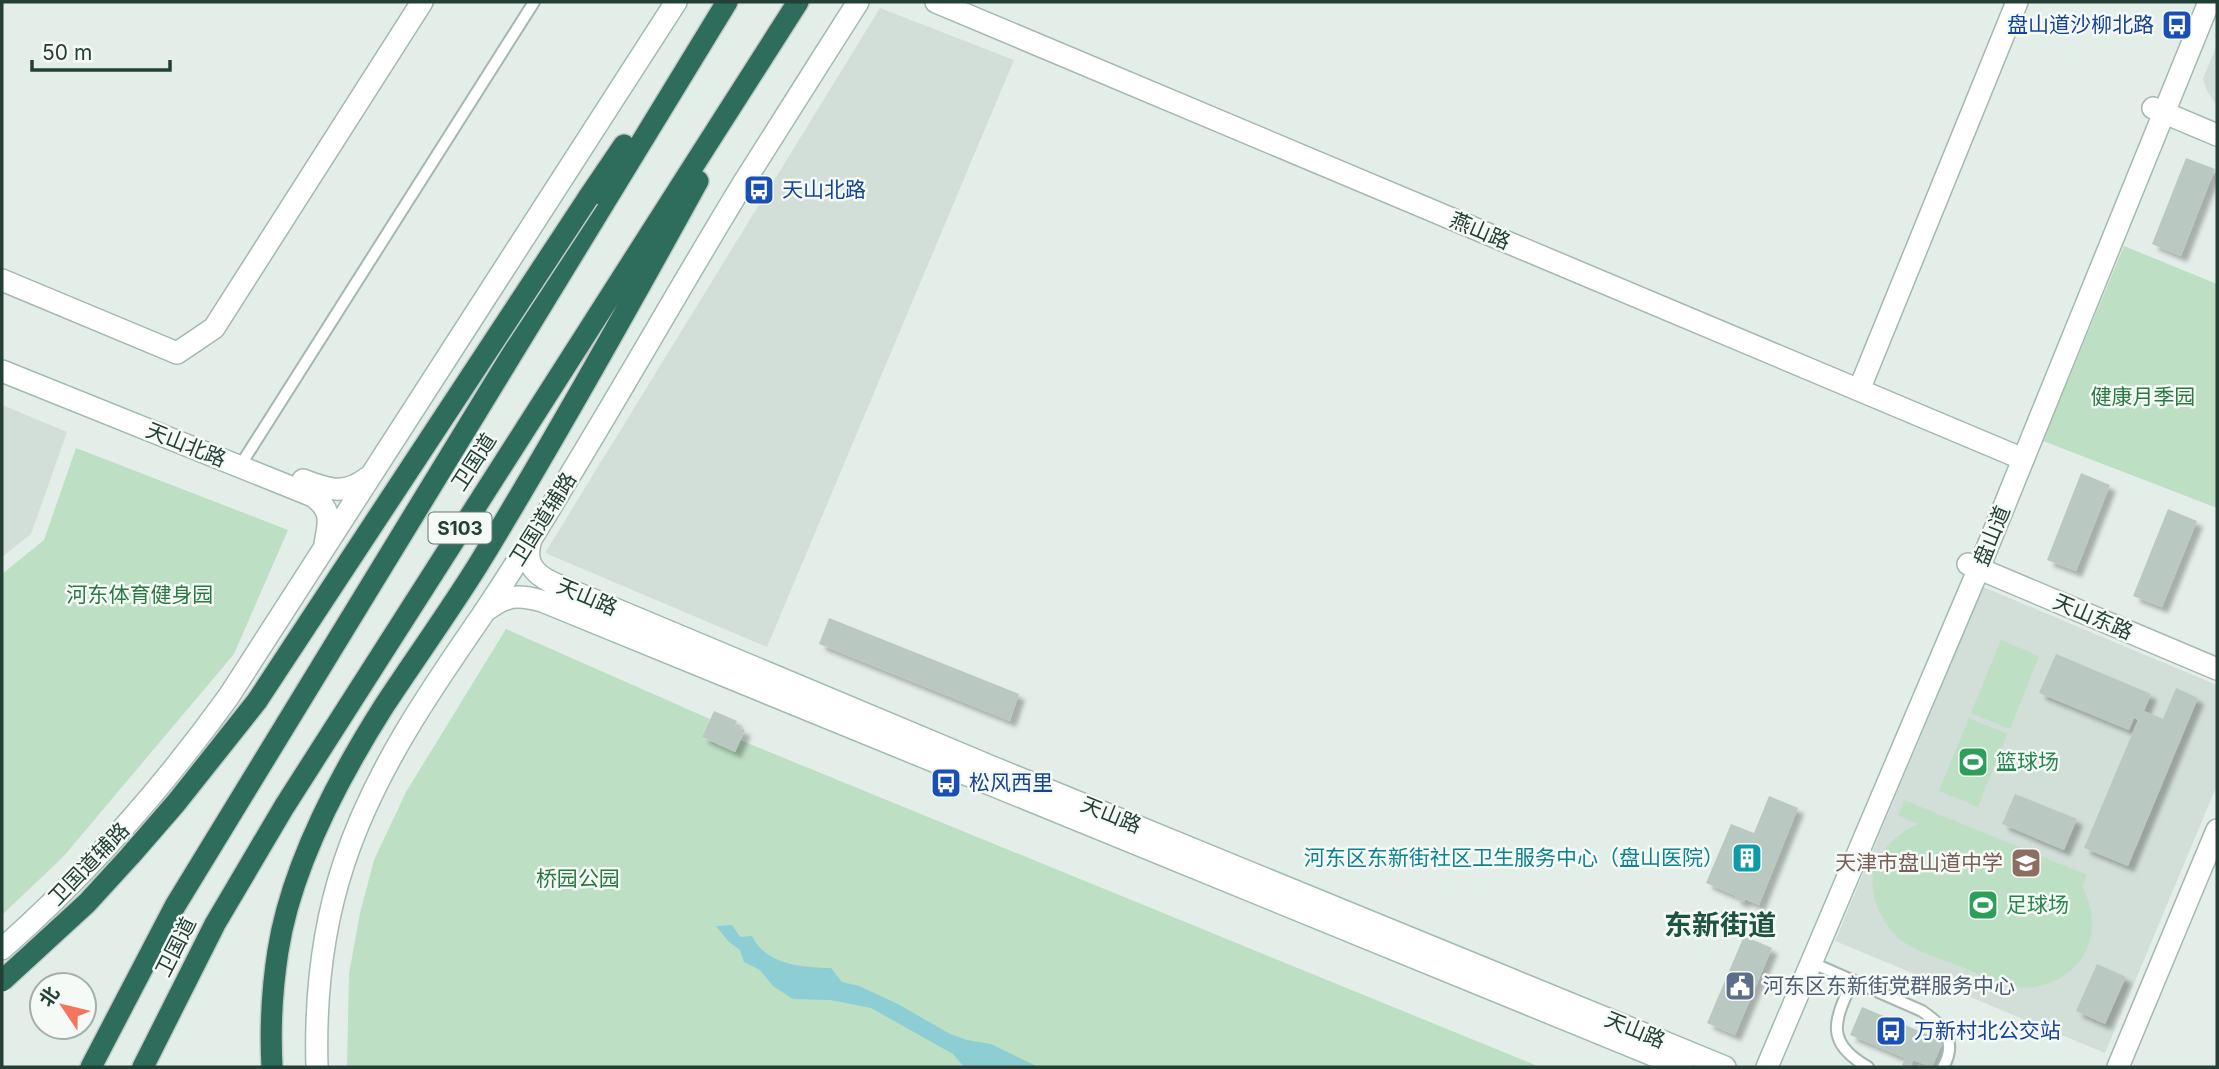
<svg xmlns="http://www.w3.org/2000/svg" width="2219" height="1069" viewBox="0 0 2219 1069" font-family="Inter,'Noto Sans SC',sans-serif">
	<defs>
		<filter id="shadow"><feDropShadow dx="6" dy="6" stdDeviation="2" flood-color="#0004"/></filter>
	</defs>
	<rect width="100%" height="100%" fill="#e4eee9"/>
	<path fill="#d2ded8" d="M880,8L1014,60L767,647L545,553Z
		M2217,44V106L2207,91L2203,79Z
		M2,405L67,432L31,534L2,557Z
		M1983,587L2217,685V785L2105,1053L1835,941Z"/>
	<path fill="#bddfc4" d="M2124,246L2217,284V508L2043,441Z
		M76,448L288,530L234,654L63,857L2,915V574L44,540Z
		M506,629L710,719L702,737L735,752L740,740L1540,1067H347L349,974L360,913L374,860L406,792Z
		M2001,640L2039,656L2010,729L1971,713Z
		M1969,718L2007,734L1978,807L1939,791Z
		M1904,800L2087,875L2082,887C2112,940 2072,994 2013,987C1992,982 1972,971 1952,963C1934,956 1913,950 1898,938C1889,929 1882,918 1877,906C1863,867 1884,841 1918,824L1898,815Z"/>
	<path fill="#8cced3" d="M732,925L740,937L752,936C766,965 802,967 831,968L842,982L859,986L898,1004L950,1034L967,1040L991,1044L1036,1066L1043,1067H964L953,1054L871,1008L830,1000L793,999L773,986L760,970L744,962L740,950L729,942L716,926Z"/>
	<path fill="#b9c9c2" filter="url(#shadow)" d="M2186,158L2215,169L2181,256L2152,244Z
		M2081,473L2110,485L2076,571L2047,560Z
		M2168,509L2197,521L2162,607L2133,596Z
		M829,618L1019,694L1010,721L819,644Z
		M2056,654L2151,694L2144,711L2163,719L2176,688L2198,698L2128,866L2084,848L2138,720L2134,718L2129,730L2039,693Z
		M714,711L737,721L735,726L745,730L735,752L702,737Z
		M2015,794L2077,819L2064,850L2002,824Z
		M1769,796L1798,808L1759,905L1745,899L1744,902L1735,899L1736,896L1706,883L1731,824L1754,833Z
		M1744,936L1772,948L1735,1035L1707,1023Z
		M2097,964L2126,977L2105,1024L2076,1011Z
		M1862,1007L1943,1041L1932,1067L1913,1060L1910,1067H1906L1902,1065L1905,1058L1850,1035Z"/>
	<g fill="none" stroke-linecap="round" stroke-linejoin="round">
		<g stroke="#a6b6b0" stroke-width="14">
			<path id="lane" d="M245,458L534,2
				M1808,961L1922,1011C1944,1026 1958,1042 1943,1067
				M1853,980C1835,1019 1823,1042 1868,1067"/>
		</g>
		<g stroke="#a6b6b0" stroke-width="24">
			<path id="street" d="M936,2L2023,459
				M2153,108L2217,135
				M2,280L177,353L214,328L422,2
				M1859,390L2017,2
				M1968,564L2217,669
				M2118,1067L2217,830"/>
		</g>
		<g stroke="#a2bab0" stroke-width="24">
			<path id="secondary" d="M2,371L313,496C333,511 329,522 325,544
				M303,480C326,489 345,496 367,478
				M532,536C524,560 530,572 553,583L992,767L1725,1067
				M484,612C506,595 517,594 542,601L1682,1067
				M2,949C88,873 162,789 229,696L676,2
				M317,1067C315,998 322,929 344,863C374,772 429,692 483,614C511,572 538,529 564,485C625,385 683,282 744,182C782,121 820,62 858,2
				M1767,1067L1979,568L2209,2"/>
		</g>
		<g stroke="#c1cac7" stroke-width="24">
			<path id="highway" d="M588,198L624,145
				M91,1067L175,906L727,2
				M143,1067L215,924L284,807L798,2
				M272,1067C270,1029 272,989 278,951C291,867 339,777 384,706C415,659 448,613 478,565C555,439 627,310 698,181"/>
		</g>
		<use href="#lane" stroke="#fff" stroke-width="10"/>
		<use href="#street" stroke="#fff" stroke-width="21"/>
		<use href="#secondary" stroke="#fff" stroke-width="21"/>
		<use href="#highway" stroke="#2e6d5b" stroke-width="21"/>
		<g stroke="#c1cac7" stroke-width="24" stroke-linecap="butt">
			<path id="highway-bridge" d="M2,981L87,903L130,856L176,803L257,701L588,198"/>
		</g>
		<use href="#highway-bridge" stroke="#2e6d5b" stroke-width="21"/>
	</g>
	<defs>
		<g id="bus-square" transform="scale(1.575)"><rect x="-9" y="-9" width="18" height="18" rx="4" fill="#1a4fb4" stroke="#f5faf7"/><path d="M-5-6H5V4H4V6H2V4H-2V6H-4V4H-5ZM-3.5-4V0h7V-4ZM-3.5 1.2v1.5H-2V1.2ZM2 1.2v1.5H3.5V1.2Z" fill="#fff"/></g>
		<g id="stadium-square" transform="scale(1.575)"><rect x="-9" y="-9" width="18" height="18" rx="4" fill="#2e9e5b" stroke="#f5faf7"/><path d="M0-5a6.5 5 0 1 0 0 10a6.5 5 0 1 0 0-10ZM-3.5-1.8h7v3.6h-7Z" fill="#fff"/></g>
		<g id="building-square" transform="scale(1.575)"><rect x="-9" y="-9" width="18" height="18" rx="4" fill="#0f9aa8" stroke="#f5faf7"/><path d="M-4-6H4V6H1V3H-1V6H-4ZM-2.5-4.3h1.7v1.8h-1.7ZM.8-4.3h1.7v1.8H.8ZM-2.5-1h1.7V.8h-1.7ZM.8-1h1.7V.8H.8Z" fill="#fff"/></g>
		<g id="school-square" transform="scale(1.575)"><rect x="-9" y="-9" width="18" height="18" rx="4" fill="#8d6e63" stroke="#f5faf7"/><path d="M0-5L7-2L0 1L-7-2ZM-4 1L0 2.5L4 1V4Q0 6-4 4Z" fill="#fff"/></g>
		<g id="civic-square" transform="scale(1.575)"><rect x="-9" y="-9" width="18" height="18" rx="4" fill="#5c6f8a" stroke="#f5faf7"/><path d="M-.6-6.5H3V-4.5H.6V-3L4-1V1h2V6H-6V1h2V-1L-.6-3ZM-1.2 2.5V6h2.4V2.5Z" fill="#fff"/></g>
	</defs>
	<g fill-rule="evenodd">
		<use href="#bus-square" x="2177" y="25"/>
		<use href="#bus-square" x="759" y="190"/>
		<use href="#stadium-square" x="1973" y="762"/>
		<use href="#bus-square" x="946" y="783"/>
		<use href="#building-square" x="1747" y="858"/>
		<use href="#school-square" x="2026" y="863"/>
		<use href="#stadium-square" x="1983" y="905"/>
		<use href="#civic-square" x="1740" y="986"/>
		<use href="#bus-square" x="1891" y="1031"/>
	</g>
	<g text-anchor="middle" stroke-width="5" stroke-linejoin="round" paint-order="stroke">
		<rect fill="#f5faf7" stroke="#627870" stroke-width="2" x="428.5" y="512.5" width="63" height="31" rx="5"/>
		<g font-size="19" font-weight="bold" fill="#234036">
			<text x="460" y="535">S103</text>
		</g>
		<g font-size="21" fill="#164399" stroke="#f5faf7" text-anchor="start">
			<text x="2154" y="32" text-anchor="end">盘山道沙柳北路</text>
			<text x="782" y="197">天山北路</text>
			<text x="969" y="790">松风西里</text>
			<text x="1914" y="1038">万新村北公交站</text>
		</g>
		<g font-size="21" fill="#234036" stroke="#f5faf7">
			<text transform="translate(1480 231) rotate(23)" y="7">燕山路</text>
			<text transform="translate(186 445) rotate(22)" y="7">天山北路</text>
			<text transform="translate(474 462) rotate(-57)" y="7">卫国道</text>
			<text transform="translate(543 519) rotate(-58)" y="7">卫国道辅路</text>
			<text transform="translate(1992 536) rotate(-68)" y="7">盘山道</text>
			<text transform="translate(587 597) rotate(23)" y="7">天山路</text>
			<text transform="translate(2093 617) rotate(23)" y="7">天山东路</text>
			<text transform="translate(1111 815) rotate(22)" y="7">天山路</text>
			<text transform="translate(89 864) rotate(-46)" y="7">卫国道辅路</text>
			<text transform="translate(176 947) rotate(-63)" y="7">卫国道</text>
			<text transform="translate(1635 1030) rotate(22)" y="7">天山路</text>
		</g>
		<g font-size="21" fill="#2c7843" stroke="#f5faf7">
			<text x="2143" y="404">健康月季园</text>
			<text x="140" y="602">河东体育健身园</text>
			<text x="578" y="886">桥园公园</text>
		</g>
		<g font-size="21" fill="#27864d" stroke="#f5faf7" text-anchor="start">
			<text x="1996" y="769">篮球场</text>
			<text x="2006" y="912">足球场</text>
		</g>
		<g font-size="21" fill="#0d838f" stroke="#f5faf7" text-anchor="end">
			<text x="1724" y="865">河东区东新街社区卫生服务中心（盘山医院）</text>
		</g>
		<g font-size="21" fill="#785e54" stroke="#f5faf7" text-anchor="end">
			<text x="2003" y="870">天津市盘山道中学</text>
		</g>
		<g font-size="21" fill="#4e5e75" stroke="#f5faf7" text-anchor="start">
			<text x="1763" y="993">河东区东新街党群服务中心</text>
		</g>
		<g font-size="28" font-weight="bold" fill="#1e5342" stroke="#f5faf7">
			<text x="1720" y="935">东新街道</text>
		</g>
	</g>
	<rect width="2219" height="1069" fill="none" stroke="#234036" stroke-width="7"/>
	<g transform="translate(63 1006) rotate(305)"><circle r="33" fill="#f5faf7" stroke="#a1b0aa" stroke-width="2"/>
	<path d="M0-5L12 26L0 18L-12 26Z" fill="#f4755c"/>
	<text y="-10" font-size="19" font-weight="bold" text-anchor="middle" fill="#234036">北</text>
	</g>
	<path d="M32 60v10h138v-10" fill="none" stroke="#234036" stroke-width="3.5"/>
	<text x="42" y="60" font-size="21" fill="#234036" stroke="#f5faf7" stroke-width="5" paint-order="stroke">50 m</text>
</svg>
